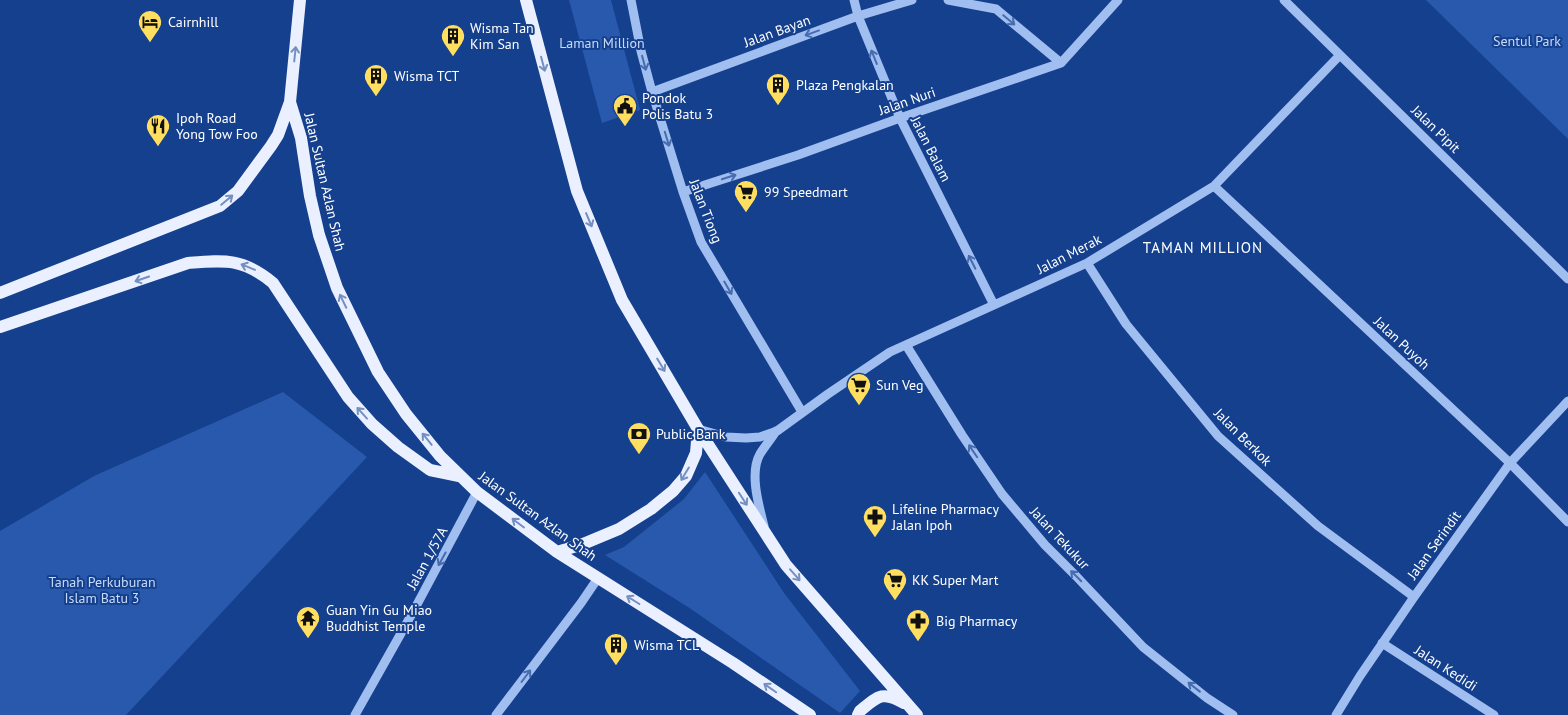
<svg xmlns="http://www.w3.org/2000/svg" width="1568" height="715" viewBox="0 0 1568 715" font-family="'PT Sans',sans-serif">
	<rect width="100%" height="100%" fill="#15408e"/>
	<path fill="#2859ad" d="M569,0H611L640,110L602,123Z
		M1426,0H1568V139Z
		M283,392L367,457L126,715H0V531L94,476Z
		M705,472L784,593L860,691L840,713L691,609L605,555L624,547L684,499Z"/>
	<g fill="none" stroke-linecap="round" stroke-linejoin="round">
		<path stroke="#a1bef0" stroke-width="9" d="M631,0L641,51L652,92L683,192L701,242L802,412
			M854,0L858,16L900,118L994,305
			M948,0L996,9L1061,63
			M1284,0L1568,279
			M652,92L858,16L912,0
			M1214,186L1510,463L1568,522
			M683,192L798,155L900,118L1061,63L1118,0
			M1087,263L1126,324L1218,436L1318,526L1414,597
			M906,345L962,435L1002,494L1045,545L1076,576L1143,647L1207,698L1233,715
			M698,429L726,437L746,438L760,437L777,431L828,394L890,352L1087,263L1214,186L1340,55
			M764,526C759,506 749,473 760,454C765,446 771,439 776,431
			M1382,643L1494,715
			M355,715L413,612L477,492
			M496,715L581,603L598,578
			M1336,715L1360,676L1414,597L1510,463L1568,401"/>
		<path stroke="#eaf0ff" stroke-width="12" d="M300,0L290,102L301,138L310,196L319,235L337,288L378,372L406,414L440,456L477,492L557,552L733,663L810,715
			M526,0L577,191L622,300L698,429L786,565L917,715
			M0,293L220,206L238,191L271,146L278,135L290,102
			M0,327L188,263C225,260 243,258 273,283L348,397L372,424L398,447L430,470L459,476
			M557,552L583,544L619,529L651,509L673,491L686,476L696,453L698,429
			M858,715L860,711C877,697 882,690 904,703"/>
	</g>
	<defs><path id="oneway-shaft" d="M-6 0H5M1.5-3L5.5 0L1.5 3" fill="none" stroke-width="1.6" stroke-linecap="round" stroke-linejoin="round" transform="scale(1.25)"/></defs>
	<g stroke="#466cb0">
		<use href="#oneway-shaft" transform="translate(1009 20) rotate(40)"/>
		<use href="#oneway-shaft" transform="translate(812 33) rotate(160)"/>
		<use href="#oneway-shaft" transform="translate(874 57) rotate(-112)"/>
		<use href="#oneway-shaft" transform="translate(644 63) rotate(75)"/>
		<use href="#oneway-shaft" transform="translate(667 139) rotate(73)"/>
		<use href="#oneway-shaft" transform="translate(729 177) rotate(-18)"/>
		<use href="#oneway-shaft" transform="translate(972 262) rotate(-117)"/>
		<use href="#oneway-shaft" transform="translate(728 288) rotate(60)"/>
		<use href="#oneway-shaft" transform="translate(973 451) rotate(-124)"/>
		<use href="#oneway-shaft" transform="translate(442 559) rotate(119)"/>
		<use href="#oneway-shaft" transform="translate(1076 576) rotate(-135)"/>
		<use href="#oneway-shaft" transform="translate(526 676) rotate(-53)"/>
		<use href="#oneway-shaft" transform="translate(1194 687) rotate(-142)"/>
	</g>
	<g stroke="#758fc1">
		<use href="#oneway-shaft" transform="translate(295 54) rotate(-84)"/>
		<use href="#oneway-shaft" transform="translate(543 64) rotate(75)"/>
		<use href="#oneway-shaft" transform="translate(227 200) rotate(-40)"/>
		<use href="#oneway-shaft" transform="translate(589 220) rotate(67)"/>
		<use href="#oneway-shaft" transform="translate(248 267) rotate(-158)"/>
		<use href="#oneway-shaft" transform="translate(142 279) rotate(161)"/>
		<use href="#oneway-shaft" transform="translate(343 301) rotate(-116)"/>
		<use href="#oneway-shaft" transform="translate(661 365) rotate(59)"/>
		<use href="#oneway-shaft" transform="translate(362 413) rotate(-132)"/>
		<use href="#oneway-shaft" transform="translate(427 439) rotate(-129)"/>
		<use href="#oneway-shaft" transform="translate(685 474) rotate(121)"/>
		<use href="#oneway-shaft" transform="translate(743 499) rotate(57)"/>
		<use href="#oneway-shaft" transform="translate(518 523) rotate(-143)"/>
		<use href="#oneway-shaft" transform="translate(795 575) rotate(49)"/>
		<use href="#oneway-shaft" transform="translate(633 600) rotate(-148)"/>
		<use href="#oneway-shaft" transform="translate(770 688) rotate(-145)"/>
	</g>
	<defs>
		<g id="hotel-pin" transform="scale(1.25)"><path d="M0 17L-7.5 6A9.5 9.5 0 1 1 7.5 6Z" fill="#ffde60" stroke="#15408e"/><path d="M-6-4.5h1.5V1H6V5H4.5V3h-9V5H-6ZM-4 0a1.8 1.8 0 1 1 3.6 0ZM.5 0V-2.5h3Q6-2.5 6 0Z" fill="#111"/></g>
		<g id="building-pin" transform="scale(1.25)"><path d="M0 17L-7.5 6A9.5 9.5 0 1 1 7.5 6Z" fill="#ffde60" stroke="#15408e"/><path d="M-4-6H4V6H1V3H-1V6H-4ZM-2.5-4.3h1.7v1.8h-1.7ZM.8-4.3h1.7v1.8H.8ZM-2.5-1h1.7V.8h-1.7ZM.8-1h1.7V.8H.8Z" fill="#111"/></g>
		<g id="civic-pin" transform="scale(1.25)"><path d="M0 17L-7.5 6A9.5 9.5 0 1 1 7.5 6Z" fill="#ffde60" stroke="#15408e"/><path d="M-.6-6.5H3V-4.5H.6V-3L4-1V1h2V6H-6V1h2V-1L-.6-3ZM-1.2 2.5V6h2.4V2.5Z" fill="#111"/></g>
		<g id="restaurant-pin" transform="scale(1.25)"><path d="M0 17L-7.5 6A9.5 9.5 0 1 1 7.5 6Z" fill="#ffde60" stroke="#15408e"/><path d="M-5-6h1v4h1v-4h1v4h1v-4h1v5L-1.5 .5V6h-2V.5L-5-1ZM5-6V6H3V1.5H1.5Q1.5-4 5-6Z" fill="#111"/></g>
		<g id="supermarket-pin" transform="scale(1.25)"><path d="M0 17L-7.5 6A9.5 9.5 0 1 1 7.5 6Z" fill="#ffde60" stroke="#15408e"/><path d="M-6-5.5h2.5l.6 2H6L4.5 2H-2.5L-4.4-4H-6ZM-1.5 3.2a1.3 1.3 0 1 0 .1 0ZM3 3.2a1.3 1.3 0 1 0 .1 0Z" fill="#111"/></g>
		<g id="bank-pin" transform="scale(1.25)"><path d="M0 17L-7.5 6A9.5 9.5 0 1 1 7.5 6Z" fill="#ffde60" stroke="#15408e"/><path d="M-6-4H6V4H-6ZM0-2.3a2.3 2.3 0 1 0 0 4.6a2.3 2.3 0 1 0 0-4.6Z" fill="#111"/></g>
		<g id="pharmacy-pin" transform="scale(1.25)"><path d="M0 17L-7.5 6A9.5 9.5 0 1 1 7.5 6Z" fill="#ffde60" stroke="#15408e"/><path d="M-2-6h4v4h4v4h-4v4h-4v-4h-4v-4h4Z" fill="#111"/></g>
		<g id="temple-pin" transform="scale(1.25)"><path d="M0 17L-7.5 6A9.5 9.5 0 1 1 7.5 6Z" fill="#ffde60" stroke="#15408e"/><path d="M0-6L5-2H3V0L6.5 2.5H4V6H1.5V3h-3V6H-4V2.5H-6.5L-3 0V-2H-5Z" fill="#111"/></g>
	</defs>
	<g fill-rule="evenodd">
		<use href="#hotel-pin" x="150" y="22"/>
		<use href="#building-pin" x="453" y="36"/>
		<use href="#building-pin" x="376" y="76"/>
		<use href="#building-pin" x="778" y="85"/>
		<use href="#civic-pin" x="625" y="106"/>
		<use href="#restaurant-pin" x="158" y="126"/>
		<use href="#supermarket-pin" x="746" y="192"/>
		<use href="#supermarket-pin" x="859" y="385"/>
		<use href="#bank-pin" x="639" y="434"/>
		<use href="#pharmacy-pin" x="875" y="517"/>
		<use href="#supermarket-pin" x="895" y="580"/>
		<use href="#temple-pin" x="308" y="618"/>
		<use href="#pharmacy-pin" x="918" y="621"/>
		<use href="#building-pin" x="616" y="645"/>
	</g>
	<g text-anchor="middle" stroke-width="4" stroke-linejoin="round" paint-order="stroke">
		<g font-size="14" fill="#fff" stroke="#15408e" text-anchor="start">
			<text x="168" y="27">Cairnhill</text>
			<text x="470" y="33">Wisma Tan<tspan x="470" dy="16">Kim San</tspan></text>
			<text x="394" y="81">Wisma TCT</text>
			<text x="796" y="90">Plaza Pengkalan</text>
			<text x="642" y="103">Pondok<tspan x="642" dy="16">Polis Batu 3</tspan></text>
			<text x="176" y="123">Ipoh Road<tspan x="176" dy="16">Yong Tow Foo</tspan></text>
			<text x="764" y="197">99 Speedmart</text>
			<text x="876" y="390">Sun Veg</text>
			<text x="656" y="439">Public Bank</text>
			<text x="892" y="514">Lifeline Pharmacy<tspan x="892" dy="16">Jalan Ipoh</tspan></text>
			<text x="912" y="585">KK Super Mart</text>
			<text x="326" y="615">Guan Yin Gu Miao<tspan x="326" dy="16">Buddhist Temple</tspan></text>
			<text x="936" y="626">Big Pharmacy</text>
			<text x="634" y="650">Wisma TCL</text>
		</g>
		<g font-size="14" fill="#fff" stroke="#15408e">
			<text transform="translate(777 31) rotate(-20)" y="5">Jalan Bayan</text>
			<text transform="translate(907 101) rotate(-19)" y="5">Jalan Nuri</text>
			<text transform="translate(1436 129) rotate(44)" y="5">Jalan Pipit</text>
			<text transform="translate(931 149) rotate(63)" y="5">Jalan Balam</text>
			<text transform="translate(325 182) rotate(77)" y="5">Jalan Sultan Azlan Shah</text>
			<text transform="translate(706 211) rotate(69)" y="5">Jalan Tiong</text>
			<text transform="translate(1069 254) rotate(-27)" y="5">Jalan Merak</text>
			<text transform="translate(1402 343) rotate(43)" y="5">Jalan Puyoh</text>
			<text transform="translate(1243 437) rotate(45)" y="5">Jalan Berkok</text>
			<text transform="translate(538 516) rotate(36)" y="5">Jalan Sultan Azlan Shah</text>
			<text transform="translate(1060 538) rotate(47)" y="5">Jalan Tekukur</text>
			<text transform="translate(1434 545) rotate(-54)" y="5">Jalan Serindit</text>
			<text transform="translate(427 558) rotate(-61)" y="5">Jalan 1/57A</text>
			<text transform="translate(1446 668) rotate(33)" y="5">Jalan Kedidi</text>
		</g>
		<g font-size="14" fill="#c7dbfb" stroke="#15408e">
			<text x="1527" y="46">Sentul Park</text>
			<text x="602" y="48">Laman Million</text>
			<text x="102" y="587">Tanah Perkuburan<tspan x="102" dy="16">Islam Batu 3</tspan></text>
		</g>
		<g font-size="15" letter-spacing="1" fill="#fff" stroke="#15408e">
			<text x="1203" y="253">TAMAN MILLION</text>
		</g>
	</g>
</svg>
